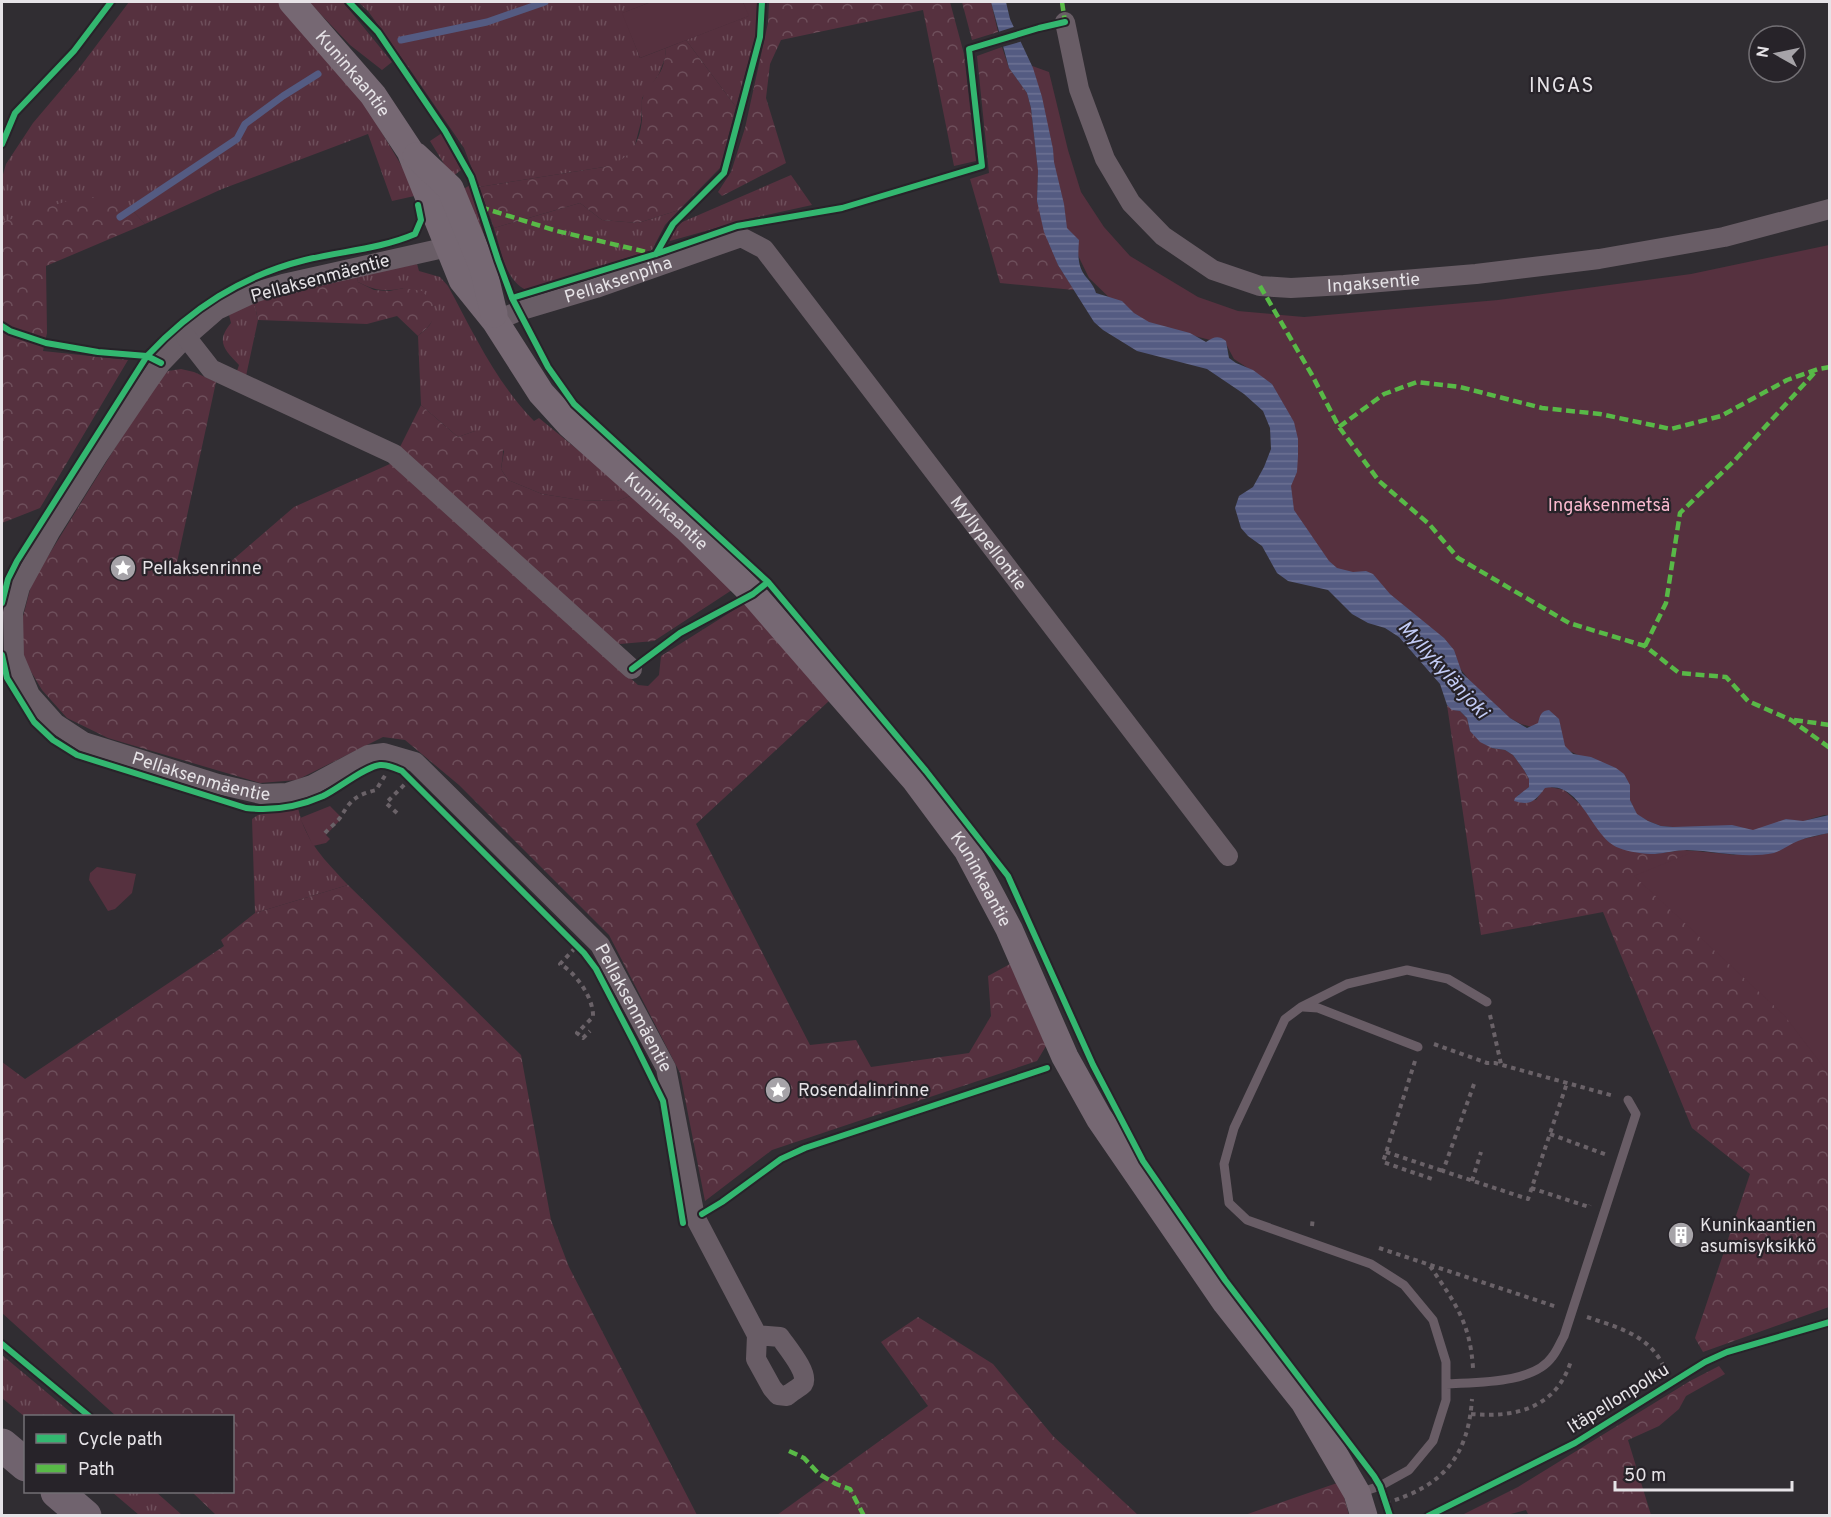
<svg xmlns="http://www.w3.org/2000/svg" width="1831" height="1517" viewBox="0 0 1831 1517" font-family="Overpass,sans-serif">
	<defs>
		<pattern id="grass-tufts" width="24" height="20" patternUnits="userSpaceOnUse" patternTransform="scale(1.5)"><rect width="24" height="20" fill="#56313f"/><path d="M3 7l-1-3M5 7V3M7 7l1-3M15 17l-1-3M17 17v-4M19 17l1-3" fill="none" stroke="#6e4f5b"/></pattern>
		<pattern id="forest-crowns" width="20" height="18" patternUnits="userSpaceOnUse" patternTransform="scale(1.5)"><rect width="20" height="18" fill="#56313f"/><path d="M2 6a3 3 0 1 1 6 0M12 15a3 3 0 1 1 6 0" fill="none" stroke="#6e4f5b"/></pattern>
		<pattern id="water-rules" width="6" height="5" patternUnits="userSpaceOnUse" patternTransform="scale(1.5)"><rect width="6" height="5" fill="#545b82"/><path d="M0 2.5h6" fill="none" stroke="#6d7294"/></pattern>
	</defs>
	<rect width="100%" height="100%" fill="#302d32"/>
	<path fill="url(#grass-tufts)" d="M129,2H283L366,106L419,195L392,201L368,134L222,189L145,224L132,210L2,222V178L6,164L33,123L77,71Z
		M309,2H343L392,62L382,70L350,45Z
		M358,2H651L623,13L640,58L666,48L665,58L659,74L642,98L641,122L634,149L619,163L604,167L479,187L464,148L411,71L368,11Z
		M743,2H757L756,34L736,107L686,40L748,16Z
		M442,133L461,170L452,177L430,141Z
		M791,175L812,205L748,219L670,241L668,239L680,223Z
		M470,185L490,257L459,192Z
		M580,203L602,220L638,223L679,210L665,225L652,250L526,290C504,279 501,249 494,228Z
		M417,264L419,271L440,277L448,286C473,332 497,384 534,421L539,418L633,495L617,501L580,500L542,494L508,480L501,469L504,451L475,431L458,437L421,405L418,336C430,326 434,323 434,306L404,288C385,292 376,291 358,282L357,275Z
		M254,302L258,320L246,376L237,371L239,365C225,350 215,342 231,323L229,315L240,308Z
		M298,808C306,843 325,860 348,885L255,913L252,819L258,815Z
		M2,1355L75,1416L25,1417L2,1398Z
		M112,1492H156L182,1515H139Z"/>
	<path fill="url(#forest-crowns)" d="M769,2H950L964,54L976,161L954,166L923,10L781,40L770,64L766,98L786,163L722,196L718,192L731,172L745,128L768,23Z
		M962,2H991L998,32L972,40Z
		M686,40L736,107L720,168L679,210L638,223L602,220L580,203L494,228L479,187L604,167C629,160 639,146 642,120C642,113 640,104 643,97C645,88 654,82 659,74C664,67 665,57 666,48Z
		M1002,47L1009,68L1027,93L1031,108L1038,171L1037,201L1058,265L1074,290L1000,283L970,179L989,173L977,56Z
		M86,195L132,210L145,224L46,266L47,333L43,351L128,360L40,508L2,523V222Z
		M357,275L358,282L374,290L389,291L404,288L422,291C425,295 433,301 434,307C438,320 426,329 418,336L397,316L367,324L258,320L254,302L279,292Z
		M181,369L194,372L216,382L177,562L221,570L294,507L392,463L638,685L648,686L659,675L661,656L745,603L829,701L696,824L810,1045L856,1040L871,1067L969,1053L991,1016L988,976L1010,964L1046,1046L1037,1061L772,1150L705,1201L680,1073L609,935L459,785L405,740L383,737L297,780L260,783L108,738L67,718L42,690L24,660L21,624L32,582L157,380L168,371Z
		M421,405L458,437L475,431L488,430C506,443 504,448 501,469L508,480L542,494L580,500L617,501L633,495L735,588L654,641L620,644L612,642L399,449Z
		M1447,705L1452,709L1460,711L1467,718L1470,731L1492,748L1505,750L1513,755L1524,770L1529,779V787L1524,792L1518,795L1536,800L1544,788L1550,787L1564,790L1583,807L1654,854L1683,850L1734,855L1829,833V1307L1703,1352L1695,1338L1750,1174L1692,1128L1603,912L1481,935Z
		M348,885L521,1055L551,1220L569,1267L697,1515H216L192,1492H232V1416H116L2,1313V1062L25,1079L224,946L221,940L255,913Z
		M918,1317L993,1364L1053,1436L1138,1515H777L928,1406L881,1342Z
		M1719,1366L1725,1374L1686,1396L1679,1409L1659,1426L1628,1440L1651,1515L1529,1516L1526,1510L1507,1515H1462L1518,1487L1690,1381Z
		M1340,1482L1349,1515L1242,1516Z"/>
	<path fill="#56313f" d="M651,2H743L749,16L640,58L622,13Z
		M1024,63L1049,72L1068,150L1081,192L1104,227L1130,256L1198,297L1238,311L1304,317L1498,300L1691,274L1829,245V815H1824L1764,833L1673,827L1661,826L1648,821L1637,815L1617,773L1563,748L1535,728L1521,724L1491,708L1471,682L1432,634L1340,578L1287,510L1272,384L1234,359L1226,344L1147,324L1120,308L1089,278L1068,235Z
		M330,806L342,818L326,835L330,839L326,843L313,846L300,818Z
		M1829,833V1074L1784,1015L1634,876L1695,851L1734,855L1786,848L1796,842Z
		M97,867L136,874L132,893L115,909L108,911L89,880L90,873Z"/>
	<path fill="url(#water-rules)" d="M991,2H1006L1010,19L1033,68L1042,97L1053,149L1054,162L1064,204L1067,228L1079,240C1078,254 1077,266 1086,277C1091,283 1094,286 1096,293L1122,301L1134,313L1149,322L1190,333L1206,342C1214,337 1218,335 1226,341L1229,358L1236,363L1253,370L1272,384L1294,422L1298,439V456L1297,472L1291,486L1294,510L1329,561L1337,568L1353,572L1366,571L1373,574L1390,594L1444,638L1454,650L1462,673L1510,718L1527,728L1538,723C1540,715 1541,711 1549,710L1559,719L1565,746L1573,754L1591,757L1616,768L1624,774L1630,785V800L1637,814L1648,821L1661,826L1673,827L1732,825L1753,830L1786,819L1803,821L1829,815V833C1819,835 1808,837 1798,841C1790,844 1783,850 1774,853C1745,859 1716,851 1687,850C1676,850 1666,853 1655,854C1644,854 1629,852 1619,848C1591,838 1582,780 1545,788C1535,801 1531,806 1514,801L1515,798L1529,787V779L1524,770L1513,755L1505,750L1492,748L1480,742L1470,731L1467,718L1460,711L1452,710L1447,705L1440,684L1399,637L1385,628L1368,623L1352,614L1328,590L1288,581L1277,573L1262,546L1248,536L1241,528L1235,508L1239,496L1253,487L1264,467L1271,449L1270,428L1263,411L1244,394L1207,369L1137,351L1103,330L1094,322L1058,265L1044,232L1037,201L1038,171L1031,108L1027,93L1009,68Z"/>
	<path fill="#302d32" d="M1017,26L1023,41L1002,47L998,32Z"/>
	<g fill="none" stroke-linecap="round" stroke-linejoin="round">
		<path stroke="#545b82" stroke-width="7" d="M401,40L487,22L545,2
			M120,217L237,139L245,124L283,96L318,74"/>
		<path stroke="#6a6268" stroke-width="4" stroke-dasharray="4.5 4.5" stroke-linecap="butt" d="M397,813L386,803L407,782
			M325,833C330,827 338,822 342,815C351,799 357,795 376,790L386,774
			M575,948L560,964C575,972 594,998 593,1017L577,1033L583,1038L590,1031
			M1490,1015L1501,1064
			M1434,1044L1487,1063H1495L1614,1096
			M1415,1061L1383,1162L1432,1179
			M1474,1084L1443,1171L1528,1199L1567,1083
			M1550,1134L1607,1155
			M1386,1152L1443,1171
			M1472,1181L1481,1152
			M1531,1188L1589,1207L1590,1205
			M1312,1226L1313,1217
			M1379,1248L1557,1307
			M1430,1266C1455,1303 1470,1322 1473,1368
			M1587,1317C1613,1326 1643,1333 1659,1358C1664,1366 1666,1374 1673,1382
			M1471,1414C1516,1418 1556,1408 1571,1361
			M1386,1503C1443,1486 1468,1457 1472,1399"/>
		<path stroke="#695d66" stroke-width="9" d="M1303,1007L1318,1008L1418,1047
			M1446,1384C1476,1382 1533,1384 1552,1357C1557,1351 1560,1343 1564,1336L1636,1114L1628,1100
			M1359,1493L1380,1486L1409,1470L1433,1441L1446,1400V1362L1433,1320L1404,1285L1371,1264L1247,1220L1229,1203L1224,1164L1234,1128L1285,1019L1301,1007L1347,984L1407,970L1448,979L1487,1002"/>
		<g stroke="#695d66" stroke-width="20">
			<path id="s1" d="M1065,22L1079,89L1105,159L1131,203L1163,236L1213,270L1260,286L1291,288L1344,285L1476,274L1599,259L1724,237L1830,209"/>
			<path id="s2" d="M460,242L448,247L283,284L253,293L217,310L186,337L161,363L145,386L97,457L50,532L20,587L13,613L14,657L30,695L55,723L84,742L218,784L261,794L287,793L312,785L368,755L384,753L415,762L600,945L666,1068L695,1217L757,1335L756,1359L772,1388L778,1395L787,1396C791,1392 799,1388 803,1384C810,1374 786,1346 780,1337L757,1335"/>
			<path id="s3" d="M495,321L519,311L596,288L741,237L764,249L1228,856"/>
			<path d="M186,337L211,369L394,454L632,669"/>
		</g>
		<g stroke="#766873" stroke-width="27">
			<path id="s4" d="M292,2L373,95L410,151L462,280L495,321L541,393L570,425L687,529L753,594L915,780L967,850L1009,929L1065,1057L1099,1118L1226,1303L1304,1402L1357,1493L1364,1516"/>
			<path d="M416,156L450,188L483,268L494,314"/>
		</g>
		<path stroke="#70636e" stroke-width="33" d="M2,1445L26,1465
			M57,1492L85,1516"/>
		<path stroke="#58b947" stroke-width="4.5" stroke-dasharray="9 4.5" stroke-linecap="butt" d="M1062,2L1065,22
			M480,207L557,231L651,253
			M1260,286L1312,375L1339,427L1379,481L1429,524L1458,558L1569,623L1645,646L1679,673L1726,677L1748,701L1791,720L1830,748
			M1339,427L1384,394L1417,382L1460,387L1542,408L1600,414L1671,429L1721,416L1787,380L1818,369L1830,367
			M1645,646L1666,603L1680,513L1735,460L1816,371
			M1794,720L1830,725
			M789,1451L804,1458L819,1474L836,1484L850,1489L864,1516"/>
		<g stroke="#272329" stroke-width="10">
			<path id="cycleway" d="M349,2L378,32L445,131L471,177L498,260L512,298L548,367L574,404L768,582L926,771L1008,876L1093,1065L1143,1161L1225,1280L1374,1476L1380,1486L1390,1516
				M2,144L15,113L74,51L111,2
				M656,254L673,224L724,173L760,37L762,2
				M512,298L656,254L737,226L842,208L982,166L969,49L1039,28L1065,22
				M2,326L10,331L46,343L98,352L147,356L161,363
				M2,603L8,579L17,561L147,356C191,309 241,276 305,260C342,251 380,249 415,234L421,220L418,205
				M2,655L7,678L34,722L53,740L77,755L246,808C272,811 298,807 323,796C338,789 364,767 380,765C387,764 395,768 402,771L584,953L596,969L635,1044L663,1101L683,1223
				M632,669L680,633L753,594L768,582
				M702,1214L722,1202L781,1159L805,1148L1047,1068
				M2,1344L89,1416
				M1428,1516L1575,1443L1705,1362L1727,1352L1830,1322"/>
		</g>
		<use href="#cycleway" stroke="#33b770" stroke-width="6"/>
	</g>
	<defs>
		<g id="sight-disc" transform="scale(1.35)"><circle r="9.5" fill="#a6a3a8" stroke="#272329"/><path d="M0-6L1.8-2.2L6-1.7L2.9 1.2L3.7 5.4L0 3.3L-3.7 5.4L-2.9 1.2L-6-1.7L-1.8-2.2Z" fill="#fff"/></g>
		<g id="building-disc" transform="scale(1.35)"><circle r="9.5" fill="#a6a3a8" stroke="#272329"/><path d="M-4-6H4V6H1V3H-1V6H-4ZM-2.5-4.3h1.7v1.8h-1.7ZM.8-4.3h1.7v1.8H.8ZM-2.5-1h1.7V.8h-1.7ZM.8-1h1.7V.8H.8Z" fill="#fff"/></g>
	</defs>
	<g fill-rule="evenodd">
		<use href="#sight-disc" x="123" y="568"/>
		<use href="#sight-disc" x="778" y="1090"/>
		<use href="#building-disc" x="1681" y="1235"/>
	</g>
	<g text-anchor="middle" stroke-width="4.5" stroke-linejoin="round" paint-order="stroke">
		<g font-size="18" fill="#e6e3e7" stroke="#272329">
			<text dy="6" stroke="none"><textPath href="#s4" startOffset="94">Kuninkaantie</textPath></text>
			<text transform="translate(320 278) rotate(-15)" y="6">Pellaksenmäentie</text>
			<text dy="6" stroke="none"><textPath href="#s3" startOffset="130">Pellaksenpiha</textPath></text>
			<text dy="6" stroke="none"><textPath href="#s1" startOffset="464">Ingaksentie</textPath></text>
			<text dy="6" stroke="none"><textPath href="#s4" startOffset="640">Kuninkaantie</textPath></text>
			<text dy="6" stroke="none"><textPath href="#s3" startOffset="656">Myllypellontie</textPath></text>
			<text dy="6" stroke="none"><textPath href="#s2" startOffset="902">Pellaksenmäentie</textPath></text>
			<text dy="6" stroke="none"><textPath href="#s4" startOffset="1126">Kuninkaantie</textPath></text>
			<text dy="6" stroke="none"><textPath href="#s2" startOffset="1460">Pellaksenmäentie</textPath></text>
			<text transform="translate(1618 1398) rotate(-32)" y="6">Itäpellonpolku</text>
		</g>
		<g font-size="18" fill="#f9b9ce" stroke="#272329">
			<text x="1609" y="511">Ingaksenmetsä</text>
		</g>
		<g font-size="18" fill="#e6e3e7" stroke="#272329" text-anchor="start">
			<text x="142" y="574">Pellaksenrinne</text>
			<text x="798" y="1096">Rosendalinrinne</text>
			<text x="1700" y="1231">Kuninkaantien<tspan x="1700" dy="21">asumisyksikkö</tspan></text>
		</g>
		<g font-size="20" letter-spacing="1.5" fill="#e6e3e7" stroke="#272329">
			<text x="1562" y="92">INGAS</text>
		</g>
		<g font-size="20" font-style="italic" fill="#c2cbf5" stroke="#272329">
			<text transform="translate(1444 669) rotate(48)" y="7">Myllykylänjoki</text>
		</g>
	</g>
	<rect width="1831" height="1517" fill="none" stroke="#e6e3e7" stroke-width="6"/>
	<rect x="24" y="1415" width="210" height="78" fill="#272329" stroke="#737075" stroke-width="1.5"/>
	<rect x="36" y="1434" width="30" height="9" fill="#33b770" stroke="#737075" stroke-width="1.5"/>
	<text x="78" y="1445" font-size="18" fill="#e6e3e7">Cycle path</text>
	<rect x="36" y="1464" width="30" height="9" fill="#58b947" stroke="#737075" stroke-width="1.5"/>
	<text x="78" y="1475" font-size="18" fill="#e6e3e7">Path</text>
	<g transform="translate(1777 54) rotate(279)"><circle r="28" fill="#272329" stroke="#737075" stroke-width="1.5"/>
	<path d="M0-4.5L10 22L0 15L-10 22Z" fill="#a6a3a8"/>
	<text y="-9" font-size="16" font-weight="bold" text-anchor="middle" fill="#e6e3e7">N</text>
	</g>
	<path d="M1615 1481v9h177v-9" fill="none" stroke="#e6e3e7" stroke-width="3"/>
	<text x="1624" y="1481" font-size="18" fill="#e6e3e7" stroke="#272329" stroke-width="4.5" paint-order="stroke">50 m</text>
</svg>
